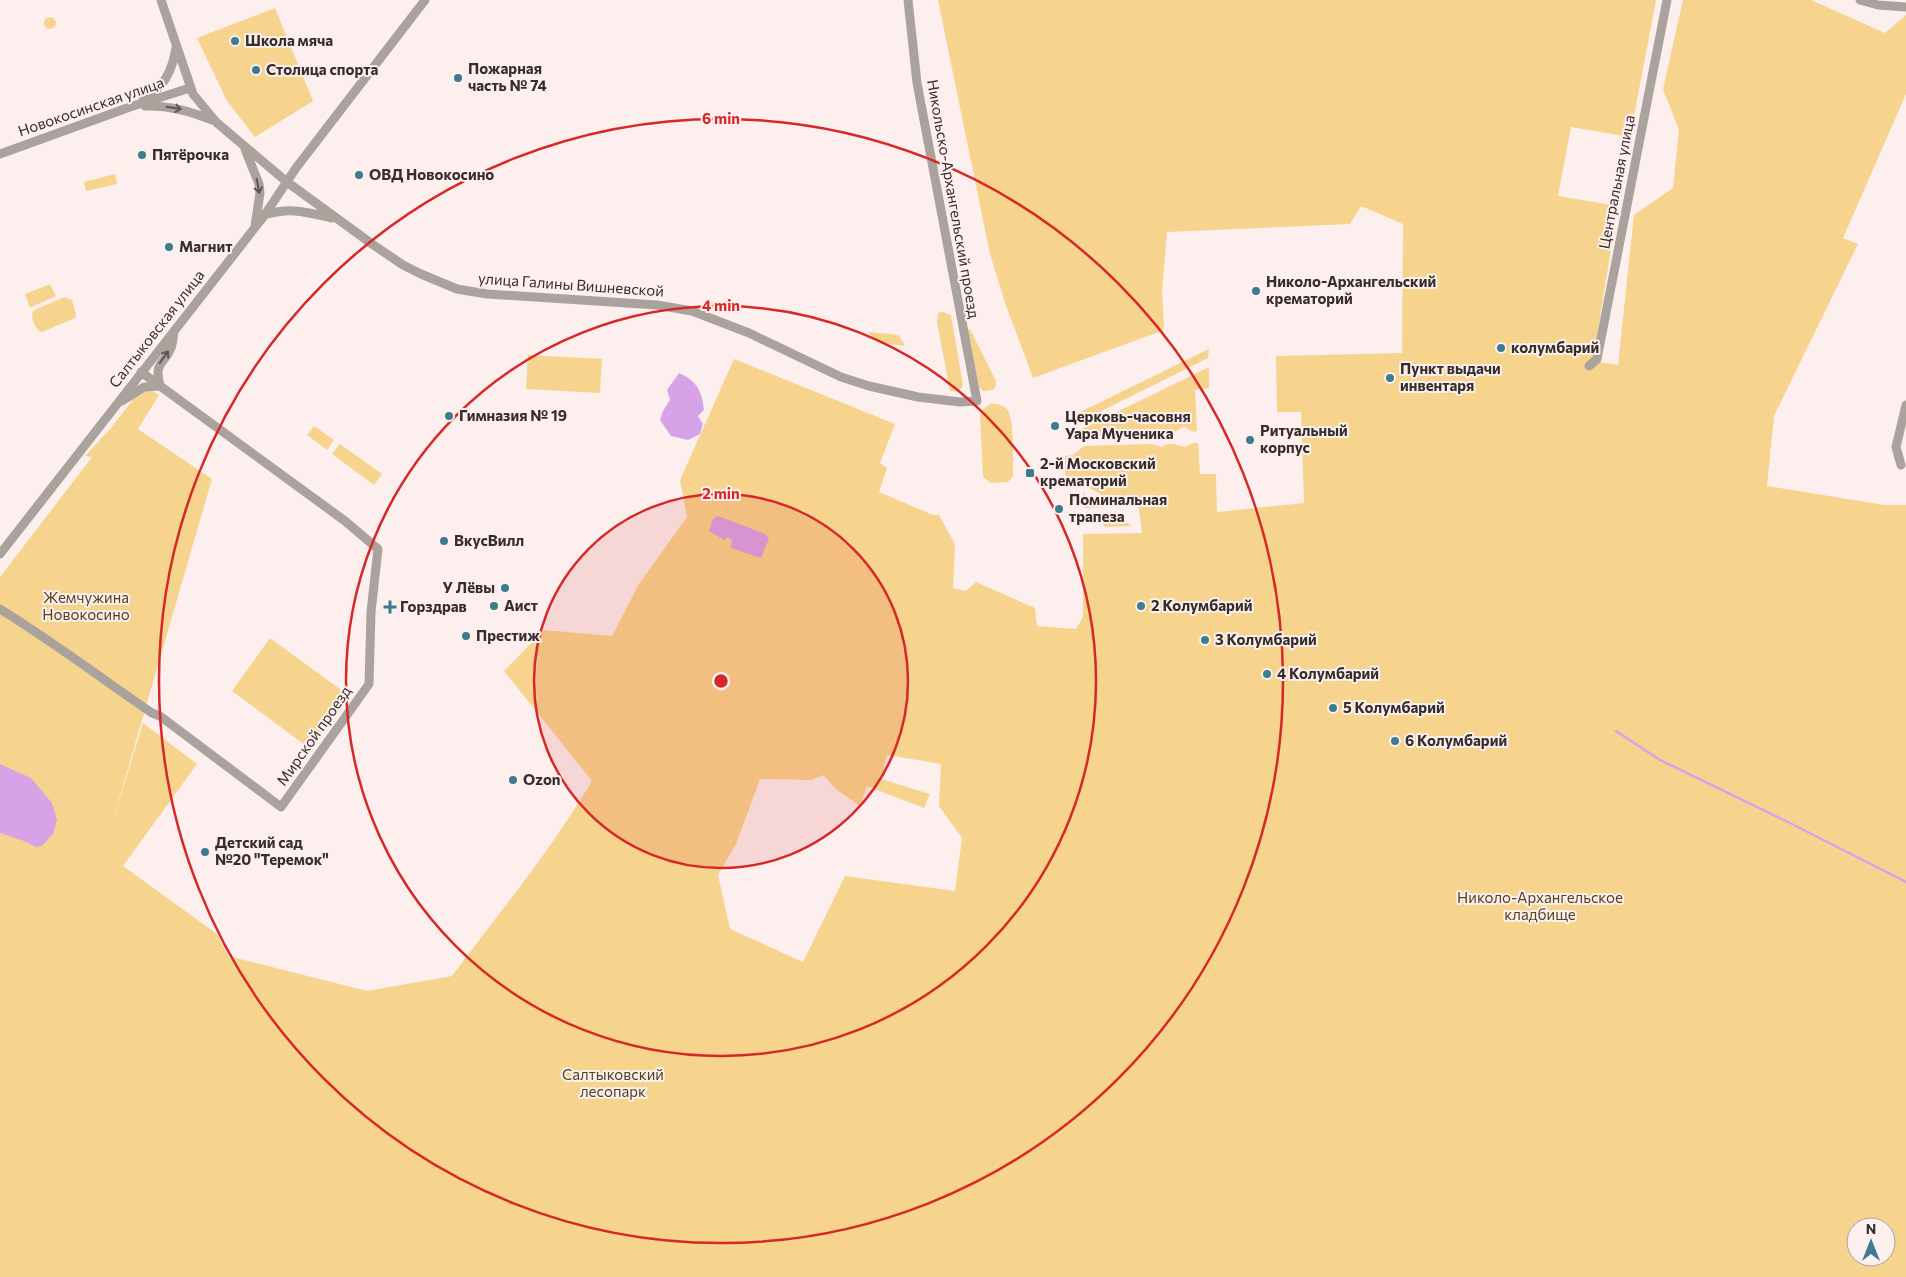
<svg xmlns="http://www.w3.org/2000/svg" width="1906" height="1277" viewBox="0 0 1906 1277" font-family="Commissioner,sans-serif">
	<rect width="100%" height="100%" fill="#fcefee"/>
	<path fill="#f6d48d" fill-rule="evenodd" d="M938,0H1656L1630,137L1571,127L1558,196L1618,206L1593,361L1618,365L1634,215L1673,188L1679,130L1663,89L1683,0H1811L1885,33L1906,15V94L1843,238L1858,244L1774,416L1767,486L1884,505H1906V1277H0V577L92,457L85,456L110,429L139,392L148,388L159,395L138,429L212,479L111,827L143,723L197,764L123,866L217,934L228,956L367,991L452,976C500,912 551,850 592,781L504,671L544,630L612,636L639,584L687,517L680,480L734,359L895,424L880,463L887,468L879,492L933,515H939L955,544L953,588L966,591L976,582L1035,608L1037,626L1076,629L1083,617V534L1142,533L1138,502L1117,503L1065,475V456L1073,455L1084,446L1151,444L1162,447C1170,441 1176,445 1185,447L1193,443H1198L1200,474H1216L1217,512L1304,503L1301,412H1277L1276,356L1402,353L1403,224L1361,206L1350,224L1167,232L1162,290L1164,330L1033,378L1005,303L990,254ZM887,755L941,764L939,806L962,838L955,891L845,876L803,962L730,929L718,875L736,844L760,779L812,780L823,775L837,790L860,806L867,786L924,808L930,794L881,779ZM1856,1227H1886V1257H1856Z
		M275,8L313,101L255,137L227,101L197,38Z
		M44 23a6 6 0 1 1 12 0a6 6 0 1 1-12 0Z
		M115,174L117,184L86,191L84,182Z
		M50,284L56,296L30,308L25,294Z
		M65,297L72,300L76,314L75,318L42,332C35,330 32,320 32,313L34,310Z
		M943,312L951,315L963,385C961,391 956,392 950,391L937,322L938,313Z
		M970,329L996,381L995,387L993,390L983,391L979,387L968,330Z
		M869,332L899,335L905,346C894,344 873,345 869,332Z
		M1209,349L1208,358L1075,424L1072,416Z
		M528,355L602,359L600,393L526,389Z
		M1209,367V388L1195,390L1197,431L1194,432L1184,427C1179,428 1177,432 1172,432C1163,433 1160,427 1152,433L1083,434L1080,430Z
		M990,404C997,404 1004,404 1008,411C1014,419 1013,463 1013,476L1008,482L991,483L983,477L980,416L983,409Z
		M314,426L334,440L327,450L307,435Z
		M340,444L382,474L374,485L332,454Z
		M1083,491L1087,498L1106,506L1105,507L1085,508L1083,506Z
		M1106,515H1112L1131,525L1130,526L1105,527L1101,521Z
		M270,638L348,695L309,748L232,691Z"/>
	<path fill="#d6a3e9" d="M679,373C697,381 702,391 704,410L698,416L703,424L700,434L688,440L671,436L660,420L663,411L670,400L667,390Z
		M718,516L765,534L769,538L761,558L731,548L732,541L728,537L724,540L709,531L713,519Z
		M0,764L31,778L52,803L57,820L53,834L42,846L36,847L24,841L0,833Z"/>
	<g fill="none" stroke-linecap="round" stroke-linejoin="round">
		<path stroke="#d6a3e9" stroke-width="2.5" d="M1616,731L1660,760L1790,823L1906,882"/>
		<path stroke="#a9a29d" stroke-width="9" d="M161,0L193,94L216,122L287,182L372,244L403,265L421,274L457,289L487,294L657,305L692,311L749,333L841,377L869,386L918,397L960,402L977,401L917,83L908,0
			M1860,0L1878,5L1906,7
			M143,100C164,87 172,72 176,48
			M145,106C169,105 190,111 212,120
			M245,149L259,184L260,193L255,226
			M0,154L130,107L190,88
			M264,215C292,207 305,212 332,218
			M1589,366L1597,359L1667,0
			M160,386C154,360 163,367 171,348C173,343 173,336 174,331
			M122,401L144,387L159,386
			M1901,465L1896,447L1906,405
			M0,554L264,216L296,168L425,0
			M0,609C52,641 101,678 152,713L160,716L281,807L369,684L371,612L378,549L345,521L141,372"/>
	</g>
	<defs><path id="oneway-shaft" d="M-6 0H5M1.5-3L5.5 0L1.5 3" fill="none" stroke-width="1.6" stroke-linecap="round" stroke-linejoin="round" transform="scale(1.25)"/></defs>
	<g stroke="#5e5654">
		<use href="#oneway-shaft" transform="translate(174 108) rotate(10)"/>
		<use href="#oneway-shaft" transform="translate(258 186) rotate(79)"/>
		<use href="#oneway-shaft" transform="translate(164 357) rotate(-54)"/>
	</g>
	<circle cx="721" cy="681" r="187" fill="#d62828" fill-opacity=".12"/>
	<g fill="none" stroke="#d62828" stroke-width="2.5">
		<circle cx="721" cy="681" r="187"/>
		<circle cx="721" cy="681" r="375"/>
		<circle cx="721" cy="681" r="562"/>
	</g>
	<g fill="#3c7c8f" stroke="#fcefee" stroke-width="2">
		<circle cx="235" cy="41" r="5"/>
		<circle cx="256" cy="70" r="5"/>
		<circle cx="458" cy="78" r="5"/>
		<circle cx="142" cy="155" r="5"/>
		<circle cx="359" cy="175" r="5"/>
		<circle cx="169" cy="247" r="5"/>
		<circle cx="1256" cy="291" r="5"/>
		<circle cx="1501" cy="348" r="5"/>
		<circle cx="1390" cy="378" r="5"/>
		<circle cx="449" cy="416" r="5"/>
		<circle cx="1055" cy="426" r="5"/>
		<circle cx="1250" cy="440" r="5"/>
		<rect x="1025" y="468" width="10" height="10" rx="2.5"/>
		<circle cx="1059" cy="509" r="5"/>
		<circle cx="444" cy="541" r="5"/>
		<circle cx="505" cy="588" r="5"/>
		<circle cx="494" cy="606" r="5"/>
		<circle cx="1141" cy="606" r="5"/>
		<path d="M387.5 599.5h5v5h5v5h-5v5h-5v-5h-5v-5h5z"/>
		<circle cx="466" cy="636" r="5"/>
		<circle cx="1205" cy="640" r="5"/>
		<circle cx="1267" cy="674" r="5"/>
		<circle cx="1333" cy="708" r="5"/>
		<circle cx="1395" cy="741" r="5"/>
		<circle cx="513" cy="780" r="5"/>
		<circle cx="205" cy="852" r="5"/>
	</g>
	<g text-anchor="middle" stroke-width="4" stroke-linejoin="round" paint-order="stroke">
		<g font-size="15" font-weight="bold" fill="#362d2d" stroke="#fcefee" text-anchor="start">
			<text x="245" y="46">Школа мяча</text>
			<text x="468" y="74">Пожарная<tspan x="468" dy="17">часть № 74</tspan></text>
			<text x="266" y="75">Столица спорта</text>
			<text x="152" y="160">Пятёрочка</text>
			<text x="369" y="180">ОВД Новокосино</text>
			<text x="179" y="252">Магнит</text>
			<text x="1266" y="287">Николо-Архангельский<tspan x="1266" dy="17">крематорий</tspan></text>
			<text x="1511" y="353">колумбарий</text>
			<text x="1400" y="374">Пункт выдачи<tspan x="1400" dy="17">инвентаря</tspan></text>
			<text x="459" y="421">Гимназия № 19</text>
			<text x="1065" y="422">Церковь-часовня<tspan x="1065" dy="17">Уара Мученика</tspan></text>
			<text x="1260" y="436">Ритуальный<tspan x="1260" dy="17">корпус</tspan></text>
			<text x="1040" y="469">2-й Московский<tspan x="1040" dy="17">крематорий</tspan></text>
			<text x="1069" y="505">Поминальная<tspan x="1069" dy="17">трапеза</tspan></text>
			<text x="454" y="546">ВкусВилл</text>
			<text x="495" y="593" text-anchor="end">У Лёвы</text>
			<text x="504" y="611">Аист</text>
			<text x="1151" y="611">2 Колумбарий</text>
			<text x="400" y="612">Горздрав</text>
			<text x="476" y="641">Престиж</text>
			<text x="1215" y="645">3 Колумбарий</text>
			<text x="1277" y="679">4 Колумбарий</text>
			<text x="1343" y="713">5 Колумбарий</text>
			<text x="1405" y="746">6 Колумбарий</text>
			<text x="523" y="785">Ozon</text>
			<text x="215" y="848">Детский сад<tspan x="215" dy="17">№20 "Теремок"</tspan></text>
		</g>
		<g font-size="15" fill="#362d2d" stroke="#fcefee">
			<text transform="translate(91 107) rotate(-19)" y="5">Новокосинская улица</text>
			<text transform="translate(1617 182) rotate(-79)" y="5">Центральная улица</text>
			<text transform="translate(953 199) rotate(80)" y="5">Никольско-Архангельский проезд</text>
			<text transform="translate(571 285) rotate(4)" y="5">улица Галины Вишневской</text>
			<text transform="translate(157 329) rotate(-52)" y="5">Салтыковская улица</text>
			<text transform="translate(314 736) rotate(-55)" y="5">Мирской проезд</text>
		</g>
		<g font-size="15" fill="#52421e" stroke="#fcefee">
			<text x="86" y="603">Жемчужина<tspan x="86" dy="17">Новокосино</tspan></text>
			<text x="1540" y="903">Николо-Архангельское<tspan x="1540" dy="17">кладбище</tspan></text>
			<text x="613" y="1080">Салтыковский<tspan x="613" dy="17">лесопарк</tspan></text>
		</g>
	</g>
	<circle cx="721" cy="681" r="8" fill="#d62828" stroke="#fcefee" stroke-width="2.5"/>
	<g font-size="15" text-anchor="middle" font-weight="bold" fill="#d62828" stroke="#fcefee" stroke-width="4" stroke-linejoin="round" paint-order="stroke">
		<text x="721" y="124">6 min</text>
		<text x="721" y="311">4 min</text>
		<text x="721" y="499">2 min</text>
	</g>
	<g transform="translate(1871 1242)"><circle r="24" fill="#fcefee" stroke="#ada1a1"/>
	<path d="M0-4L9 19L0 12L-9 19Z" fill="#3c7c8f"/>
	<text y="-8" font-size="14" font-weight="bold" text-anchor="middle" fill="#362d2d">N</text>
	</g>
</svg>
